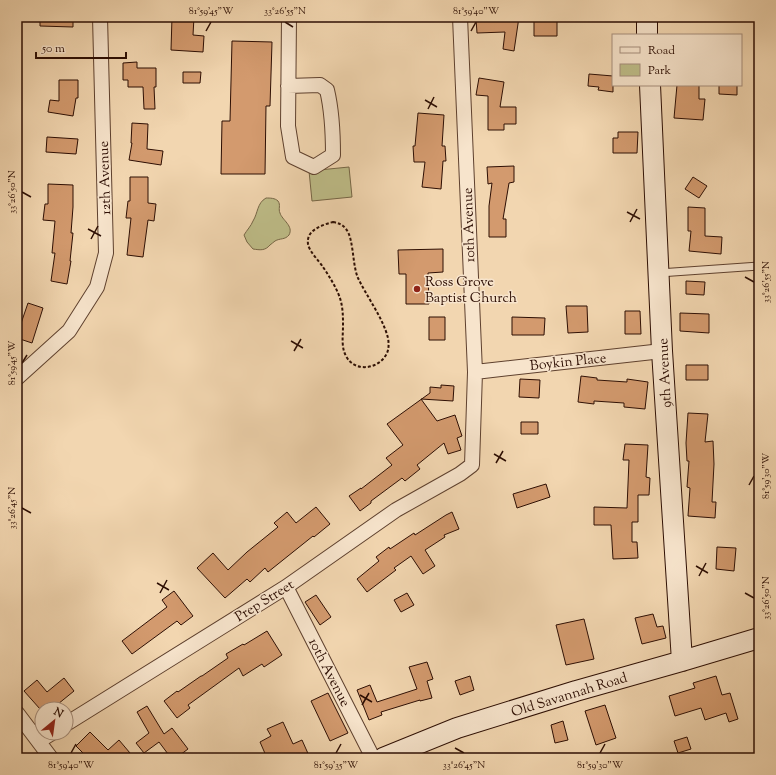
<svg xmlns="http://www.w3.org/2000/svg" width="776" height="775" viewBox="0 0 776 775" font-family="'Sorts Mill Goudy',serif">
	<rect width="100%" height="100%" fill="#f2d6b0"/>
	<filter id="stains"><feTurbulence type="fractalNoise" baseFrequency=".005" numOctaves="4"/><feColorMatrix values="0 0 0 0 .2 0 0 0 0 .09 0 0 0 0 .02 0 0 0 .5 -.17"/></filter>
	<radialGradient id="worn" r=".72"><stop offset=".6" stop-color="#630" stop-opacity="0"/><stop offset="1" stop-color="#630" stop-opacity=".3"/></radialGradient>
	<path fill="#bebd88" stroke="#766646" d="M349,167L352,197L312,201L309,171Z
		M266,198C270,198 275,198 278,201C281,205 278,209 280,213C282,220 294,226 289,235C285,240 280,238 275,241C273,242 272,244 270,245C265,251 260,250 253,249L247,242L244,235C247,230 251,226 253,221C258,213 257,203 266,198Z"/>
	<path fill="#d39a6e" stroke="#2d0e03" d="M40,17H73V27L40,26Z
		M172,17H194L193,35L204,36L203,52L171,50Z
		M501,17H519L514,51L503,49L505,32L477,33L476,19L501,18Z
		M534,17H557V36H534Z
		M232,41L272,42L270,106H266L265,174H221L222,121H230Z
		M137,62V68H156V87H154L155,109H144L143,87H128V80H123V63Z
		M183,72H201L200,83H183Z
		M589,74L613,76V92L598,90L599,87L588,86Z
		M479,78L504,82L500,107H516V124H504V130H488V96L476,95Z
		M59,80H78V98H76L73,116L48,112L50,100L59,101Z
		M677,85H699V99H705L703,120L674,118Z
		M719,85H737V95L719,94Z
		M418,113L444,115L442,146H445L446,161H443L441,189L422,187L425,162H414L413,146H415Z
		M132,123L148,124L147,149L163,151L161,165L129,160L132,143H131Z
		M618,132H638L637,153H613V138H618Z
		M47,137L78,139L76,154L46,152Z
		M514,166V182L509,183L503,219H506V237H489V206L492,183L488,184L487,167Z
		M130,177H148V203L156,204L154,221L148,220L143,257L127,255L131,218H126L128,201H130Z
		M693,177L707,186L699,198L685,189Z
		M48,184L73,185V207L71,233H73L70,261H71L67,284L51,281L55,253H52L55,221L43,220L45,204H48Z
		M688,207L705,208V236L722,237L721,254L689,251L691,231H688Z
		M443,249V272L428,273L429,304H406V274H399L398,250Z
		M686,281L705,282L704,295L686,294Z
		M28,303L43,308L32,343L17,338V335Z
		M566,306H587L588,332L568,333Z
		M625,311H640L641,334H625Z
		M680,313L709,314V333L680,331Z
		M429,317H445V340H429Z
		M512,317L545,318L544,335H512Z
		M686,365H708V380H686Z
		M581,376L597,378V380L627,382V379L648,382L645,409L624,407V403L594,401V404L578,402Z
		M520,379L540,380L539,398L519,397Z
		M441,385L454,386L453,401L421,399L437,421L455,415L462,436L457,438L461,450L448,454L444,443L417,465L420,469L405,481L402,478L371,501V503L360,511L349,496L361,488V489L392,465L386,458L403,445L387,424L430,393V387L441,388Z
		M688,413L708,414L705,442L713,441L714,464L712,502H716L715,518L688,516L690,488L687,487L689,461H687L686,443Z
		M521,422H538V434H521Z
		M625,444L648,445L646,477L650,478L649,495H638V522H632V542H637L638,558L613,559L611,525H594V507L627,508L629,460H623Z
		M546,484L550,497L517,508L513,494Z
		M316,507L330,524L314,537L313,536L268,572L265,568L250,582L247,579L225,598L197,568L213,553L228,570L247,552L278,527L274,523L287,512L296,523Z
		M452,512L459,529L444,535L445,537L425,550L435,566L423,574L411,556L394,568L396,570L367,592L357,579L379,561L376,557L389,547L390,549L414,533L415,535L446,515Z
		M717,547L736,548L734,571L716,569Z
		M174,591L193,616L181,625L177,621L132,654L122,641L167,607L162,600Z
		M407,593L414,605L401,612L394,600Z
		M316,595L331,617L320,625L305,602Z
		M653,614L657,627L663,626L666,638L642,644L635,618Z
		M584,619L594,659L566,665L556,625Z
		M267,631L282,655L264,667L262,664L243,676L239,668L188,705L190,708L177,718L164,701L177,691L178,692L201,676H202L228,658L226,654L243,644L244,645Z
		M427,662L433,679L427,681L432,698L420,701V700L381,712L382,715L369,720L357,690L370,685L377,702L417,689L409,667Z
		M470,676L474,690L460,695L455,681Z
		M716,676L722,695L730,693L738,719L729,722L726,713L705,720L701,708L675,716L669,696L695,688L693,683Z
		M64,678L74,691L58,704L63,709H40L24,691L37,680L47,692Z
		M328,693L348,733L330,741L311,701Z
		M605,705L616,738L596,745L585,711Z
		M147,706L164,734L172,728L188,749L176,758H171L159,742L144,753L136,743L149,733L137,712Z
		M563,721L568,740L555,743L551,725Z
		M283,722L293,744L302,740L310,758H267L260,742L271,736L267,729Z
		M90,732L108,750L119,740L130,753L124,758H88L76,746Z
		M687,737L691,749L678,753L674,741Z"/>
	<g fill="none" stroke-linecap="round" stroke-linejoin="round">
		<g stroke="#5e402e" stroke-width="9">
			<path id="lane" d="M659,273L759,266"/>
		</g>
		<g stroke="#5e402e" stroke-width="16">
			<path id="street" d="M288,86L320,85L327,90C332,111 333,133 333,155L314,167L293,157L288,126L289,17
				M475,372L662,351
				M17,378L69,331L97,287L106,253L100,17
				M286,587L373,758
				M17,713L51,758
				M66,724L286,587L396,510L460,474L472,465L475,372L460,17
				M39,741L52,733"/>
		</g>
		<g stroke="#2d0e03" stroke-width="22">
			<path id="secondary" d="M647,17V35
				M650,85L662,351L682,661
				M383,758L457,728L576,691L682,661L759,638"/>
		</g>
		<path stroke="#2d0e03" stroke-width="2" stroke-dasharray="3 2" stroke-linecap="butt" d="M333,222C338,223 342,224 346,229C354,239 352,264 358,278C367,297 383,318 388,338C389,344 389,350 386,355C377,370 354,372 346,356C341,347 343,336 343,326C343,315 343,304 338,293C334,284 329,276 323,267C319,261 309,251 308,244C306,230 322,225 333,222Z"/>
		<use href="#lane" stroke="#f7e4cc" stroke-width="7"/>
		<use href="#street" stroke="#f7e4cc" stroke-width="14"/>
		<use href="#secondary" stroke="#f7e4cc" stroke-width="20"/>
	</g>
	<path fill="none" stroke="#2d0e03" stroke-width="1.5" d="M285,22L293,27M206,31L211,22M471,31L476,22M425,100L437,107M428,109L434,97M22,192L31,197M627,212L640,219M630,222L637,209M88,229L101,236M91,239L98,226M745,277L754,282M291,341L303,348M294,351L301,339M22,363L27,355M494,454L506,461M496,463L503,451M749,485L754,476M22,508L31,513M696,566L708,573M699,576L706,563M157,583L169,590M160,593L167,580M745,593L754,598M360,695L372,702M362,705L369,693M455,748L464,753M71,753L76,744M336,753L341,744M600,753L605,744"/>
	<circle fill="#8f2418" stroke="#f7e4cc" stroke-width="1.5" cx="417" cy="289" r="4"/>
	<g text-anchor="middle" stroke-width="3" stroke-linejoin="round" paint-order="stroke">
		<g font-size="14" fill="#2d0e03" stroke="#f7e4cc">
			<text transform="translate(104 178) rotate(-92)" y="5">12th Avenue</text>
			<text transform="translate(468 225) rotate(-92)" y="5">10th Avenue</text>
			<text transform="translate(568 361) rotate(-6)" y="5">Boykin Place</text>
			<text transform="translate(664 373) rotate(-93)" y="5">9th Avenue</text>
			<text transform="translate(264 600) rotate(-32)" y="5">Prep Street</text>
			<text transform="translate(330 672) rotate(63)" y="5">10th Avenue</text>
			<text transform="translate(569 694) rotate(-17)" y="5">Old Savannah Road</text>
		</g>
		<g font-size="14" fill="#2d0e03" stroke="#f7e4cc" text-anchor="start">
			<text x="425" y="286">Ross Grove<tspan x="425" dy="16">Baptist Church</tspan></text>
		</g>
	</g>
	<rect width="776" height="775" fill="none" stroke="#f2d6b0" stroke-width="44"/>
	<rect x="612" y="34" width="130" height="52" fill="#f7e4cc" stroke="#a68e7c"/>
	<rect x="620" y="47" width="20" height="6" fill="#f7e4cc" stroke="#a68e7c"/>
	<text x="648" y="54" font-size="12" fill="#2d0e03">Road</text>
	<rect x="620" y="64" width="20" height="12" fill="#bebd88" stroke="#a68e7c"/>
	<text x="648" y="74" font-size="12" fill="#2d0e03">Park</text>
	<g transform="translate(54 721) rotate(29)"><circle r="19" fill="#f7e4cc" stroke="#a68e7c"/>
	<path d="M0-3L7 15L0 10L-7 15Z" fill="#8f2418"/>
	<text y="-6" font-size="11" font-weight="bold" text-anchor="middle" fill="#2d0e03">N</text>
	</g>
	<path d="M36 52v6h90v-6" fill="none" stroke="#2d0e03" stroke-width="2"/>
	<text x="42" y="52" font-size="12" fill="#2d0e03" stroke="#f7e4cc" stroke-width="3" paint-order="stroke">50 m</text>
	<rect x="22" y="22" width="732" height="731" fill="none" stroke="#2d0e03" stroke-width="1.5"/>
	<g font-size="10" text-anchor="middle" fill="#2d0e03">
		<text x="211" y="14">81°59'45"W</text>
		<text x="285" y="14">33°26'55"N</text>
		<text x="476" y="14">81°59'40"W</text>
		<text transform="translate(11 192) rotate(-90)" y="4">33°26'50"N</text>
		<text transform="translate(765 282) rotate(-90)" y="4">33°26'55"N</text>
		<text transform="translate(11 363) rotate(-90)" y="4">81°59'45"W</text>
		<text transform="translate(765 476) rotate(-90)" y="4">81°59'30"W</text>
		<text transform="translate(11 508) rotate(-90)" y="4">33°26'45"N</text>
		<text transform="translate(765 598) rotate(-90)" y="4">33°26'50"N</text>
		<text x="71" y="768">81°59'40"W</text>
		<text x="336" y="768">81°59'35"W</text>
		<text x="464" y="768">33°26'45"N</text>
		<text x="600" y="768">81°59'30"W</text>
	</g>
	<rect width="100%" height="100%" filter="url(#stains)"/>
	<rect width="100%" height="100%" fill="url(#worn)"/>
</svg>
